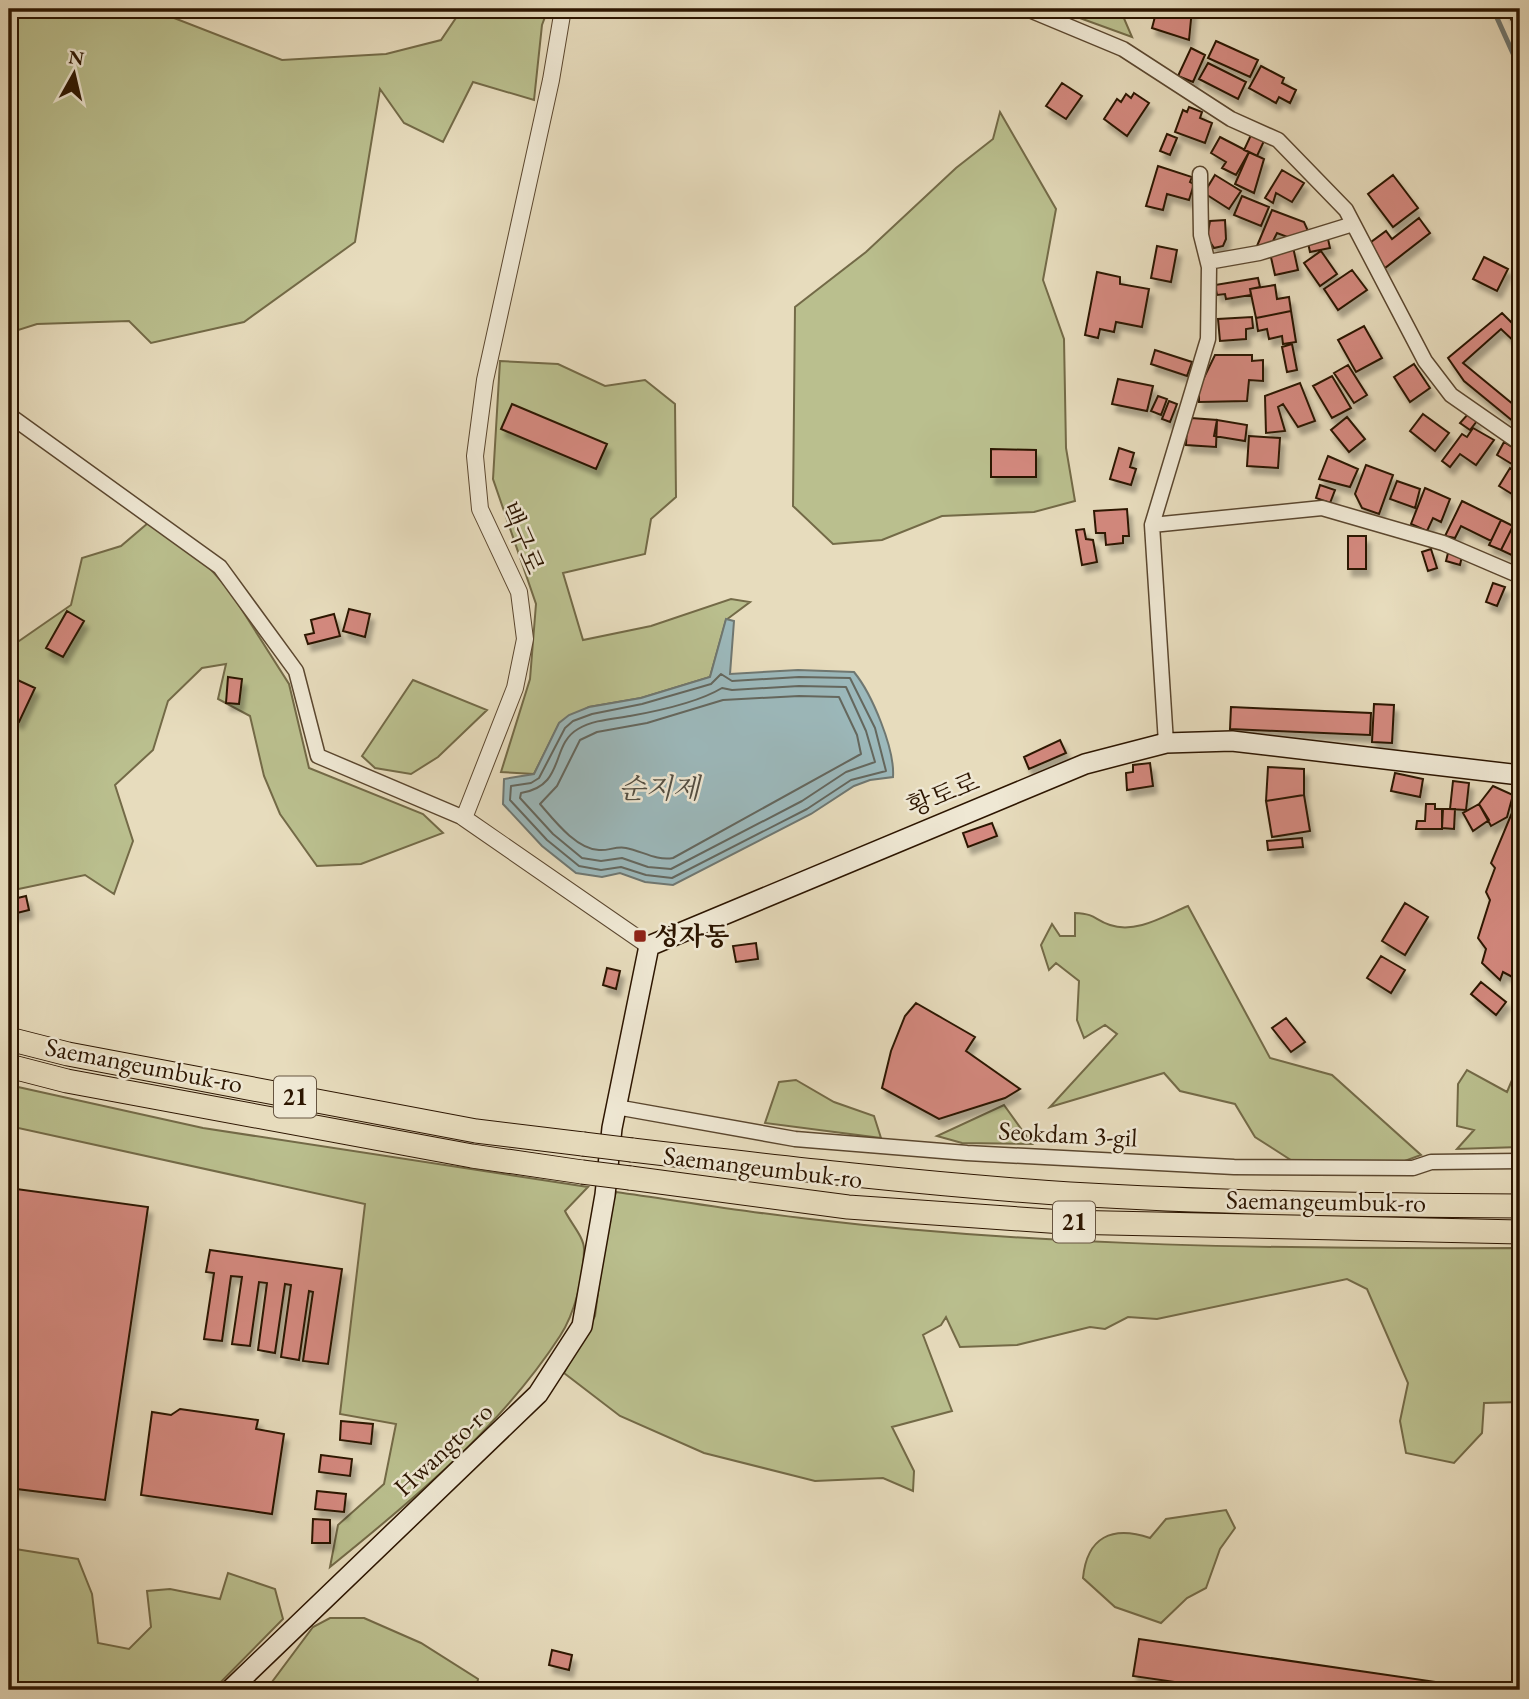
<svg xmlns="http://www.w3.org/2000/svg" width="1529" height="1699" viewBox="0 0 1529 1699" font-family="'EB Garamond','Noto Serif KR',serif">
	<defs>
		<filter id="shadow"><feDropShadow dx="4" dy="7" stdDeviation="2" flood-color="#0004"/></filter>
	</defs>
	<rect width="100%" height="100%" fill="#e7dcbd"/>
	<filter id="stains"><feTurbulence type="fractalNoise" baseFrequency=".00286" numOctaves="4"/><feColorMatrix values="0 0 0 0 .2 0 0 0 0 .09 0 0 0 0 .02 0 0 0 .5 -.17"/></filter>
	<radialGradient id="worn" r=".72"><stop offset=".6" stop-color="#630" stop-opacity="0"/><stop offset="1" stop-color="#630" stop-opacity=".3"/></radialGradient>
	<path fill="#babf8e" stroke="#736a47" stroke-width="2" d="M9,9H151L282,60L386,54L441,40L462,9H548L542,25L534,100L473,82L443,142L404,123L380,89L355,242L244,322L151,343L129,321L37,324L9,333Z
		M1055,9H1120L1132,37Z
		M1000,112L1056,209L1043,280L1064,339L1066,448L1075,501L1034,512L942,516L882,540L833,544L793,506L795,307L866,252L956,168L993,139Z
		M500,361L558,364L605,386L645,380L675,404L676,497L651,519L645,554L563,573L583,640L651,626L731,599L750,602L726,620L710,677L641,698L589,707L559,724L534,774L501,772L530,679L536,604L493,479Z
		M148,523L207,565L230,591L289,684L309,768L423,814L443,833L361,864L317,866L280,814L264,776L250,716L218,699L226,664L202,668L168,701L153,750L115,785L133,841L114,894L85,875L9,891V648L71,605L82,558L121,546Z
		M413,680L487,710L438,757L411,774L375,768L362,756Z
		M1188,906L1270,1058L1332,1075L1421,1155L1402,1162H1294L1255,1137L1235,1104L1180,1091L1164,1073L1050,1107L1117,1034L1105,1025L1084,1038L1077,1020L1079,981L1056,963L1049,970L1041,945L1052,924L1060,936H1075V913C1097,914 1094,920 1110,925C1136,934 1164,916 1188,906Z
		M1520,1061V1147L1457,1149L1474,1130L1457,1126L1458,1084L1467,1070L1507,1092Z
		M796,1080L834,1102L874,1116L881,1138L765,1123L779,1082Z
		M9,1085L203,1128L588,1187L565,1211C570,1222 584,1237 584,1249C584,1276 575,1313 560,1336C501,1427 413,1500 330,1567L338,1525L384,1484L396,1424L340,1414L365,1204L9,1126Z
		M1004,1105L1032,1144L962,1143L937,1136Z
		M616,1192C680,1201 745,1212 810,1219C1045,1247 1284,1249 1520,1248V1402L1484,1403L1482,1433L1454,1463L1406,1453L1400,1421L1408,1383L1367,1289L1347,1279L1157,1319L1128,1317L1105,1329L1090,1327L1017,1345L960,1347L946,1317L941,1325L923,1335L952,1411L892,1427L914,1471L913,1491L883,1478L815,1481L704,1453L620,1416L564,1373L595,1316L607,1222Z
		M1226,1510L1235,1528L1220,1549L1206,1588L1187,1598L1161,1623L1115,1607L1083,1578C1087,1537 1112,1525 1150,1538L1166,1519Z
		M9,1548L78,1559L92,1594L98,1643L129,1649L151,1627L147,1591L170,1589L220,1599L228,1573L275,1589L283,1619L213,1690H9Z
		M364,1618L421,1643L478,1679L476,1690H266L313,1627L330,1618Z"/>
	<path fill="#9cb9bc" stroke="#6f7771" stroke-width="2" d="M726,619L734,621L730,674L798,670L854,672C872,694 895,749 893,777L870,780L854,786L811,814L673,885L645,882L620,873L602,877L576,873L542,846L503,804L504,779L534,774L559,723L569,715L589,707L641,698L710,677Z"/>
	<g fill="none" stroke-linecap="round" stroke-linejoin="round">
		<path stroke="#64675e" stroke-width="2" d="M721,674L732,681L799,677L850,678L875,728L886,771L851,780L807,809L672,878L646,875L621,867L601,870L579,866L547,840L510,800L511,786L531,783L539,778L565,728L573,721L592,714L642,704L711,684Z
			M799,686L846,687L866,731L875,762L846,772L802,801L671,869L648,867L622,858L601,861L582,858L553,834L520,798L521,793C566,786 550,745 578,729C593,720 612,719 630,716C658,711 697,703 722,688L732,690Z
			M799,696L839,697L857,735L861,754L673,858C656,861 642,851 626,848C616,846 608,851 599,850C576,849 554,820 540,804L557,786L580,740L597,732L647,723L723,700Z"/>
		<path stroke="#6f7771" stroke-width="5" d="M1493,9L1520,69"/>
	</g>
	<path fill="#d4897f" stroke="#2c1500" stroke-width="2" filter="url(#shadow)" d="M1157,9H1192L1189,40L1152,28Z
		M1506,9H1520V37Z
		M1216,41L1258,60L1250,77L1208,58Z
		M1191,48L1205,55L1193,82L1178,76Z
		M1208,63L1246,82L1238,99L1199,79Z
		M1261,66L1284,78L1282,83L1296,90L1290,103L1279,97L1276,103L1249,88Z
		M1062,83L1082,96L1066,119L1046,106Z
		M1134,93L1149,103L1127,136L1104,119L1117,99L1121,102L1126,94L1131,98Z
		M1189,107L1202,112L1200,118L1212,123L1205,143L1175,132L1183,110L1187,112Z
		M1167,134L1177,138L1170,155L1160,151Z
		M1251,135L1264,141L1257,156L1244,150Z
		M1220,137L1249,152L1236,175L1222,168L1226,162L1211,153Z
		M1249,152L1264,159L1254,193L1235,184Z
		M1158,166L1192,177L1190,182L1194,184L1189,200L1167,194L1163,210L1146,206Z
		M1282,170L1304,183L1292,202L1276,193L1273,203L1265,198Z
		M1215,175L1241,191L1229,209L1204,193Z
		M1393,175L1418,208L1393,227L1368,194Z
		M1242,196L1269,207L1261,226L1234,215Z
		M1272,210L1304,222L1308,231L1290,238L1277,233L1271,245L1257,246Z
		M1419,218L1430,233L1385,268L1367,245L1386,231L1392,239Z
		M1225,220L1226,239L1223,246L1214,248L1207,237L1210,221Z
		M1328,239L1330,248L1310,252L1308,243Z
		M1157,246L1177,250L1171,282L1151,278Z
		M1293,247L1298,270L1275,275L1270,253Z
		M1321,251L1337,274L1320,286L1304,263Z
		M1484,257L1508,269L1497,291L1473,279Z
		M1352,270L1367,290L1338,310L1324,289Z
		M1097,272L1120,277V284L1149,289L1142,327L1116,322L1114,332L1100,329L1098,338L1085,335Z
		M1258,278L1260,287L1250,289L1251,295L1226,299L1225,294L1217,295L1215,285Z
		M1275,285L1277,299L1289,297L1291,311L1256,318L1250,289Z
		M1291,311L1296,342L1283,344L1282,336L1269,339L1267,329L1258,331L1256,318Z
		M1502,313L1520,331V347L1501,329L1463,363L1520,410V427L1464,381L1448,358Z
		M1252,317L1253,328L1246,329V339L1220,341L1218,319Z
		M1364,326L1382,358L1356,372L1338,340Z
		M1292,344L1297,370L1287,372L1282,347Z
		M1155,350L1192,362L1187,376L1151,364Z
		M1215,355H1252V361L1263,360V381L1249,380L1247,401L1199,402V388Z
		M1414,364L1430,388L1410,402L1394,377Z
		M1348,365L1367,395L1354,403L1334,373Z
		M1332,376L1351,408L1332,418L1313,386Z
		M1118,379L1153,386L1147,411L1112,404Z
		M1300,383L1315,421L1298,427L1283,404L1278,407L1285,431L1266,433L1265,396Z
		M1158,396L1167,399L1161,415L1151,411Z
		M1169,401L1177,404L1170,422L1162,419Z
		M512,404L607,444L596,469L501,429Z
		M1423,414L1449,433L1435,451L1410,431Z
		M1468,414L1477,421L1470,430L1460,423Z
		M1347,417L1365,439L1349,452L1331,430Z
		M1191,418L1217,420L1216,447L1186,445L1187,426Z
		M1217,420L1247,425L1245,441L1214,436Z
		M1473,428L1494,440L1476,465L1460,454L1450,467L1442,461L1462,434L1467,437Z
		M1249,436L1280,438L1278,468L1247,466Z
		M1504,442L1520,452V469L1497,455Z
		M1119,448L1134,453L1130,467L1136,469L1131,485L1110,479Z
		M991,449L1036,450V477H991Z
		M1328,456L1358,469L1350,487L1319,479Z
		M1366,465L1393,475L1379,514L1362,508L1355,494Z
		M1510,468L1520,474V499L1499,486Z
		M1397,481L1420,489L1415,508L1390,499Z
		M1320,485L1335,490L1330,503L1316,498Z
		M1425,488L1450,499L1441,522L1433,518L1427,531L1411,524Z
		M1462,501L1501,520L1491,541L1461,526L1455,538L1445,536Z
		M1127,509L1129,536H1123V543L1106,545L1105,533H1096L1094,511Z
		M1501,520L1513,526L1501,550L1489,545Z
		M1513,526L1520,530V559L1501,550Z
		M1084,529L1086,539L1093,540L1097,562L1082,565L1076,530Z
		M1348,536H1366V569H1348Z
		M1431,549L1437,568L1428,571L1422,552Z
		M1448,553L1462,556L1460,565L1446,561Z
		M1493,583L1505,587L1497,606L1486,602Z
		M1520,591V614L1513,611Z
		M349,609L370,614L365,637L343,631Z
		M67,611L84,621L63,657L46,648Z
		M334,614L340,636L308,644L305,635L314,633L311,620Z
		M11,677L35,688L19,722L9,717Z
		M228,677L242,679L239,704L226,703Z
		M1374,704L1394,705L1392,743L1372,742Z
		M1231,707L1371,713L1370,735L1230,729Z
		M1060,740L1066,753L1029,769L1024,757Z
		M1150,763L1153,786L1127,790L1126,773L1133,772V765Z
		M1268,767L1304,769V795L1266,801Z
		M1395,773L1423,779L1420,797L1391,791Z
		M1453,781L1469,783L1466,810L1450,809Z
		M1493,786L1513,795L1507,817L1491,826L1479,804Z
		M1304,795L1310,831L1272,837L1266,801Z
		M1519,796H1520V981L1503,972L1500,980L1482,963L1486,949L1478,938L1490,900L1486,892L1495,868L1491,863Z
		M1426,804H1435V809H1442V829H1416L1417,821H1425Z
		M1479,804L1489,820L1473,831L1463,813Z
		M1443,809H1455L1454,829L1442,828Z
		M992,823L997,836L968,847L963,833Z
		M1302,838L1303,847L1268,850L1267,841Z
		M26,896L29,910L9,915V900Z
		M1405,903L1428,917L1405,955L1382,941Z
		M756,943L758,959L736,962L733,946Z
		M1381,956L1405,970L1391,993L1367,978Z
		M607,968L620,971L616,989L603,985Z
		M1481,982L1506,1002L1496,1015L1471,994Z
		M916,1003L975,1037L966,1051L1020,1089L1005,1098L939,1119L882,1088L891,1051L905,1016Z
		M1286,1018L1305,1042L1291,1052L1272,1028Z
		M9,1188L148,1207L105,1500L9,1488Z
		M210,1250L342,1269L328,1364L303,1361L313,1292L309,1291L299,1360L281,1357L291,1285L285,1284L275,1353L258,1350L267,1283L259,1282L250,1346L232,1344L242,1277L231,1276L222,1341L204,1339L214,1273L206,1272Z
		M180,1409L258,1420L256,1429L284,1434L272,1514L141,1495L152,1412L171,1415Z
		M341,1421L373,1424L371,1444L340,1440Z
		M321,1455L352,1459L350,1476L319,1472Z
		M317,1491L346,1494L344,1512L315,1509Z
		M313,1519L330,1520V1543H312Z
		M1139,1639L1443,1683L1441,1690H1230L1133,1676Z
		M552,1650L572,1655L569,1670L549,1665Z
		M1129,1684L1171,1690H1128Z"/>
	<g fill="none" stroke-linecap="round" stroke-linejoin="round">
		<g stroke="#5b472f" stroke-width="17">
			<path id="minor" d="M1027,9L1123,49L1231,119L1278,140L1346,210L1425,361L1451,395L1520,443
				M1208,262L1259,253L1353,224
				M9,415L220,567L296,671L318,756L464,818
				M1152,525L1322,508L1443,543L1520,576
				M1166,743L1152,525L1208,339L1209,267L1201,235L1200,174
				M616,1107L795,1139L967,1153L1234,1167L1413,1168L1431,1162L1520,1161"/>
		</g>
		<g stroke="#5b472f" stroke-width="18">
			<path id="tertiary" d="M563,9L551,80L485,380L475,456L480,509L519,592L525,639L515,688L464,818L649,946"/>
		</g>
		<g stroke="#2c1500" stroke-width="22">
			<path id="secondary" d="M230,1690L538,1394L582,1326L605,1195L612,1128L649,946L1085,764L1166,743L1232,741L1520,775"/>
		</g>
		<g stroke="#2c1500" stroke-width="25">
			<path id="trunk" d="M9,1039L68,1054L476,1131L583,1144
				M9,1066L67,1081L472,1156L582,1172
				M632,1150C777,1167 923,1184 1070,1194C1220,1203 1370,1205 1520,1206
				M630,1178L848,1207L1063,1222L1520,1232"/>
		</g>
		<use href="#minor" stroke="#efe8d4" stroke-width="14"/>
		<use href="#tertiary" stroke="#efe8d4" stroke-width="16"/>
		<use href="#secondary" stroke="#efe8d4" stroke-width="19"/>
		<use href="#trunk" stroke="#e7dcbd" stroke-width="23"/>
		<g stroke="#2c1500" stroke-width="25" stroke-linecap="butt">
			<path id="trunk-bridge" d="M583,1144L632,1150
				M582,1172L630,1178"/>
		</g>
		<use href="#trunk-bridge" stroke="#e7dcbd" stroke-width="23"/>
	</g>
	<rect fill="#8f2418" stroke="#efe8d4" stroke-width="2.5" x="633" y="929" width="14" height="14" rx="3.5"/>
	<g text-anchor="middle" stroke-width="5" stroke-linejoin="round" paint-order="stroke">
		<g fill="#efe8d4" stroke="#665440" stroke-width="2">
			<rect x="274" y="1076.5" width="42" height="41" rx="5"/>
			<rect x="1053" y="1201.5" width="42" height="41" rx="5"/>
		</g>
		<g font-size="24" font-weight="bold" fill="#2c1500">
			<text x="295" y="1105">21</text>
			<text x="1074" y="1230">21</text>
		</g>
		<g font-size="26" fill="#2c1500" stroke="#efe8d4">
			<text transform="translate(522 538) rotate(67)" y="9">백구로</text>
			<text transform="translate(943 794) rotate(-22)" y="9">황토로</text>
			<text transform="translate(144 1065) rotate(11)" y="9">Saemangeumbuk-ro</text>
			<text transform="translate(1068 1134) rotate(3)" y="9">Seokdam 3-gil</text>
			<text transform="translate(763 1167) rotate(7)" y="9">Saemangeumbuk-ro</text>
			<text transform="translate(1326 1201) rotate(1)" y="9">Saemangeumbuk-ro</text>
			<text transform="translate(443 1449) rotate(-43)" y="9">Hwangto-ro</text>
		</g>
		<g font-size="26" font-weight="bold" fill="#2c1500" stroke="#efe8d4" text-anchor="start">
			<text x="654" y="945">성자동</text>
		</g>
		<g font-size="28" font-style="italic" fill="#534e42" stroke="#efe8d4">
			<text x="659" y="798">순지제</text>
		</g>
	</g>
	<rect width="1529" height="1699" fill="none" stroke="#e7dcbd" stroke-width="35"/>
	<rect x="10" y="10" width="1508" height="1678" fill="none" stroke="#2c1500" stroke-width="3.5"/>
	<rect x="18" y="18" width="1494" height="1664" fill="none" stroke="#2c1500" stroke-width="2"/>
	<g transform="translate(74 74) rotate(8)" stroke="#efe8d4" stroke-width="5" paint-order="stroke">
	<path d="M0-5L12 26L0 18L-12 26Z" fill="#2c1500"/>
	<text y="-10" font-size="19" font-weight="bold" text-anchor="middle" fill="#2c1500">N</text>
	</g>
	<rect width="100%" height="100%" filter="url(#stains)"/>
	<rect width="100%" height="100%" fill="url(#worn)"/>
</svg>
